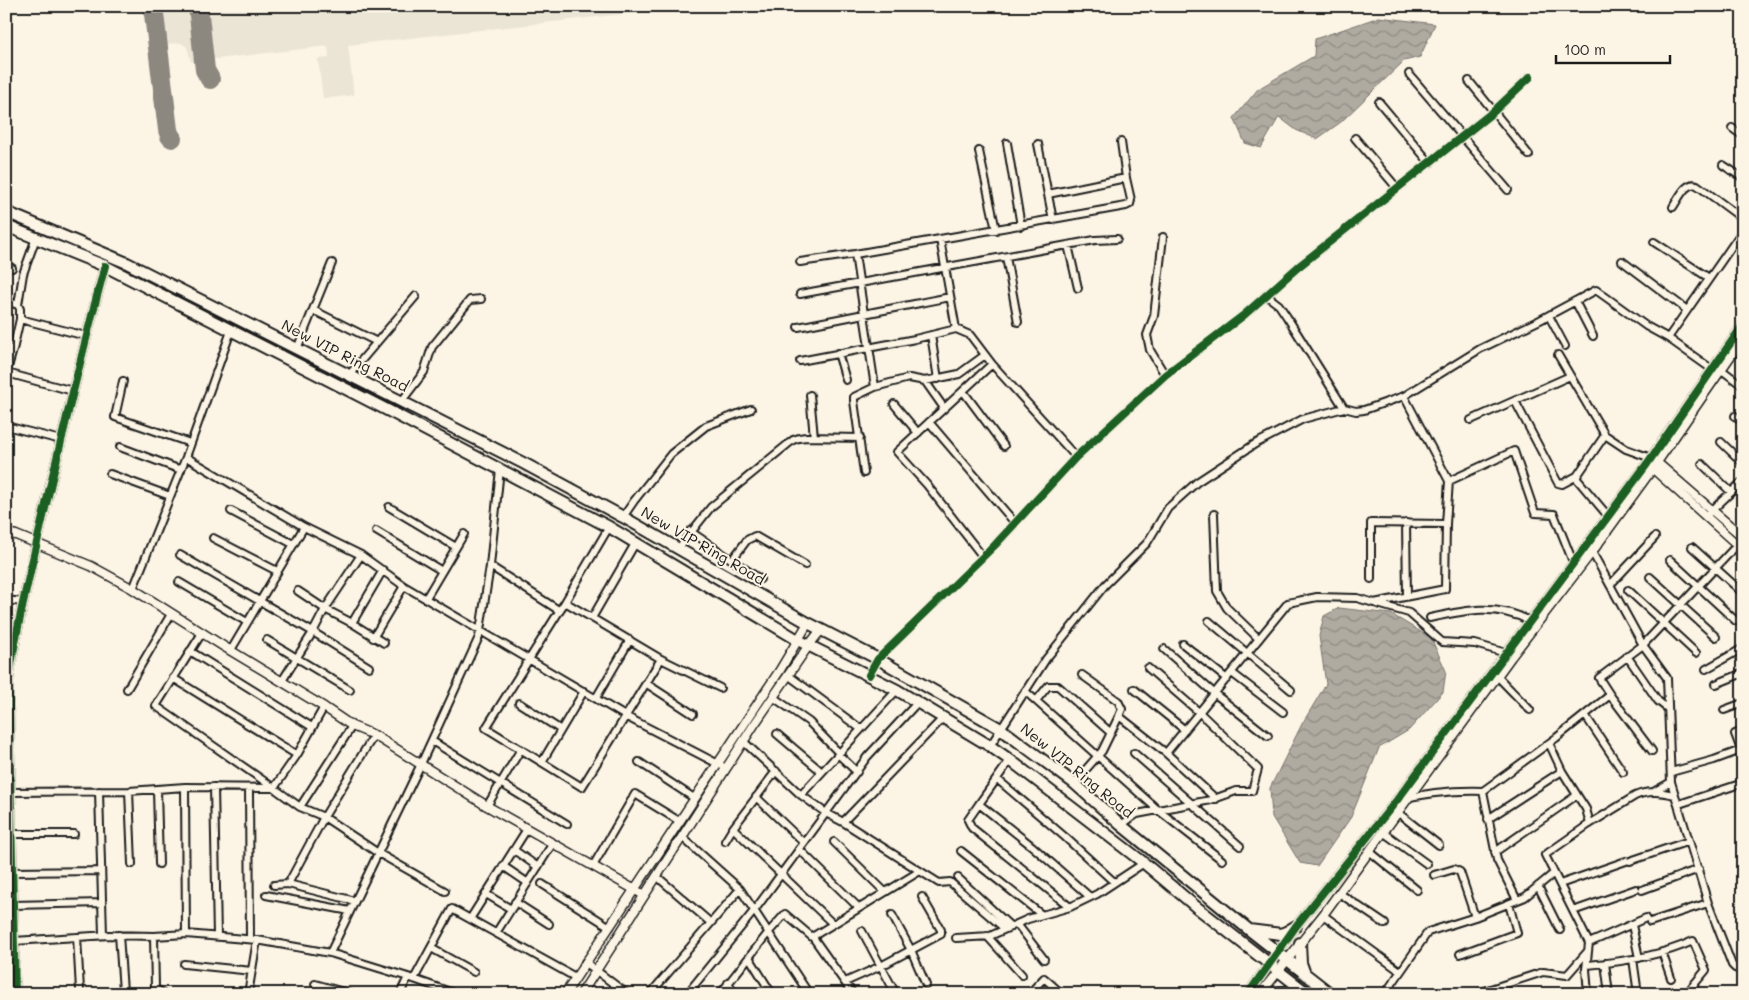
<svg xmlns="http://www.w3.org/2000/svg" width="1749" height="1000" viewBox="0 0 1749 1000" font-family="Mali,sans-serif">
	<defs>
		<pattern id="water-waves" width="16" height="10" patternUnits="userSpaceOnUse" patternTransform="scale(1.25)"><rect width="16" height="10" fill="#b0aba1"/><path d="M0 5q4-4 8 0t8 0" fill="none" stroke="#8e8a82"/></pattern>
	</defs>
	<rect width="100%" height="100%" fill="#fcf5e5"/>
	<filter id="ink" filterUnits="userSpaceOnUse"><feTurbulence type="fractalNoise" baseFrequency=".02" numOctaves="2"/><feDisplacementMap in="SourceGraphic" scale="10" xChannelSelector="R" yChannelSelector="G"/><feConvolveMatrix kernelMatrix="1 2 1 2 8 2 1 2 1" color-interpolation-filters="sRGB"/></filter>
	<g filter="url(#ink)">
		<path fill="#ebe5d6" d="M145,6H694L348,45L354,95L323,99L318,59L329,58L328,46L191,62L187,47L181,43L151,45Z"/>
		<path fill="url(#water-waves)" stroke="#75726c" d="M1379,17L1435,24L1420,57L1404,61L1341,122L1317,139L1296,130L1279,117L1261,148L1245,143L1234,118L1258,89L1314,56L1315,39Z
			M1339,608L1391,614L1431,638L1446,671L1443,692L1409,730L1379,748L1351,817L1317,866L1300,863L1272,817L1270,788L1302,724L1326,684L1319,636L1324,616Z"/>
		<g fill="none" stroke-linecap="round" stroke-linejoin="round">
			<path stroke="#8c8880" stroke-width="20" d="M153,6L168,130L170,136L172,138
				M198,6L205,70L210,79"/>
			<g stroke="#1c1c1c" stroke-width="10">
				<path id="minor" d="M1409,74L1508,190
					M1469,81L1529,155
					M1379,102L1430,163
					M1732,128L1743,136
					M1355,138L1397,188
					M1007,143L1021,226
					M1038,144L1053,220
					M979,151L996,230
					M1723,165L1743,178
					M1048,194L1126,178L1121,142
					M1673,207C1679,198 1686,181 1697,185L1743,219
					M1163,237L1154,316L1147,335L1150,350L1165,375
					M940,239L855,254L875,387L909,378L925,381L959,374L985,355
					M1654,242L1709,278
					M1068,245L1078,288
					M1006,257L1018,322
					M1622,261L1687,310
					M800,262L855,254
					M6,266L12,268
					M800,294L1095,240L1117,239
					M6,301L18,305L20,309V319
					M1575,301L1593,336
					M18,305L23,274L36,238
					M313,310L377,342
					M1549,316L1565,346
					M798,327L950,297
					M931,335L938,379
					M1668,338L1713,370
					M6,348L13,350L6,374
					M297,349L332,263
					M13,350L20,319L86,336
					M838,353L846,380
					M1558,355L1605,435L1626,449L1651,458
					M800,361L915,339L956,329
					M992,364L1076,457
					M1718,367L1743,386
					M7,373L73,391
					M349,375L416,296
					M123,381L115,417L190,443
					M925,381L944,408
					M963,391L1004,446
					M810,395L814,437
					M1515,401L1558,483L1562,484L1577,476
					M401,402L424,372L432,347L470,300L481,299
					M894,404L918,433
					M1344,408L1356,411L1364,410L1404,396
					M1735,416L1743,423
					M1471,420L1570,376
					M929,422L1015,523
					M6,426L61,440
					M1605,435L1577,476V479L1608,516
					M1721,442L1743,463
					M120,447L181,470
					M186,457L304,527L361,555L404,586L627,717L726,768
					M1702,464L1731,492
					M864,473L854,401V397L875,387
					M110,474L170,496
					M1449,481L1404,396L1480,349L1540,320L1596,290L1646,326L1668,338L1743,230
					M389,507L456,547
					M231,511L293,544
					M1214,514L1217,591L1227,608L1259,639
					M1706,516L1743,481
					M623,517L634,501L671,454L706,426L751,409
					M1406,523L1407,596
					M609,527L565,602L486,728L582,787L661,659
					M376,531L442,571
					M690,531L760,579
					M213,538L277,571
					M1692,547L1743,593
					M678,549L711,507L793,440L799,438L806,437L860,438
					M180,555L313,632L369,667
					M983,557L927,485L897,452L992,364L970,335L956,329L940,239L1126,206L1130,204L1131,200L1126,178
					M732,560L747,540L755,536L805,565
					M1670,560L1736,621
					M490,566L560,611
					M1650,577L1716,637
					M1371,579V523L1446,524
					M179,582L247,622
					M1610,585L1655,537
					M133,589L186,457L231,331
					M1628,590L1696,653
					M298,591L325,609L352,623L384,643
					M426,598L464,534
					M6,600L23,602
					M565,602L661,659L720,688
					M1374,603L1445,589L1446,524L1449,481L1514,451L1535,513L1554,514L1573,562
					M592,618L636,542
					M1430,618C1466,610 1496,603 1530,621
					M1209,621L1291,690
					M352,623L383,570
					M202,633L156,706L274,788L297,755L324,707
					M373,638L404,586
					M267,640L350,690
					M1183,644L1227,679
					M1164,649L1215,694L1268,736
					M231,650L304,527
					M190,651L312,727
					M1627,656L1658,701L1668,709
					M1706,669L1743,648
					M1232,673L1283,712
					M788,675L861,729
					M869,675L878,659L995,545L1076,457L1165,375L1244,315L1298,267L1493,112L1530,77
					M1082,675L1118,701L1122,709L1119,716
					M1497,676L1530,710
					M173,678L297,755
					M282,681L313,632L325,609L361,555
					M647,684L693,714
					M1716,684L1743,673
					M127,689L171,614
					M1134,689L1185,730
					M1025,691L1158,810L1222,860
					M1610,695L1652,751
					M773,697L809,722L839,753
					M596,698L630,640
					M1036,701L1048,686H1058L1111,733
					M519,703L561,730
					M1724,710L1743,703
					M1585,715L1623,772
					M777,734L822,772
					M432,741L567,824
					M743,741L801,795
					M990,746L1046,659L1105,585L1147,543L1168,508L1197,482L1255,444L1303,419L1344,408L1287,317L1279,305L1266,295
					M1134,753L1240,846
					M838,754L857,772
					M1010,760L979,804L1032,846L1090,897
					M542,762L584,691
					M639,762L694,798
					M776,771L733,828L833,924
					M1671,772L1714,760L1741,750L1735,734L1743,731
					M997,779L1065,837L1114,882
					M1671,782L1708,903L1732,965L1735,968L1743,971
					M1074,783L1102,751L1119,716L1166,753
					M185,787L186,934
					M214,787L217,936
					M249,789L250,939
					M157,790L159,864
					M99,791L103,935
					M129,791L132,864
					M1655,791L1671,782L1667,678L1643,645L1737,545
					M11,792L129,791L185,787L274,788L300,807L324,817L378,853L445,891
					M1577,795L1586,809L1590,824
					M756,797L804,843
					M1216,799L1166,753L1288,603L1317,597L1357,598L1409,613L1442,642L1475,644L1506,653L1510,656
					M1397,800C1426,793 1453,790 1483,791
					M979,804L968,820L972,828L1070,907
					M1679,804L1743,783
					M487,806L521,749
					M300,807L352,726
					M1397,812L1439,845
					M1488,819L1562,771L1549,743
					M843,822L826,813L801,795L897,690
					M1121,825L1137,814L1211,800L1236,791H1252L1258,769L1200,713L1148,668
					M1383,832L1427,864
					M12,834H74
					M682,837L740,889L809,994
					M725,841L733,828
					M834,842L885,892
					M799,849L859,908
					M514,850L538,867
					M961,851L1042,915
					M1369,851L1417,890
					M1495,852L1577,795L1562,771
					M1630,861L1689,841
					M503,866L528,883
					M593,866L635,794L679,821
					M920,871L939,883L950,882L1005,929
					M13,872L101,871
					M1554,873L1589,943L1586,969L1588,994
					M1434,875L1454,869L1460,872L1475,917
					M958,878L1011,927
					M661,880L711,923
					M288,884L324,817L374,735
					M542,884L610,927
					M1560,884L1626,861
					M274,885L288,884L355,901
					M1538,886L1560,930
					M1642,890L1699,869
					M1339,893L1385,924
					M486,894L511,909
					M266,895L350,911
					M1517,900L1497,860L1483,791L1556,738L1610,695L1599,678L1643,645L1592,552
					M515,902L549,924
					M13,905L102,903
					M1573,911L1636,889
					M892,915L911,950L926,985
					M1323,915L1400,971
					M470,919L527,829
					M1650,922L1708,903
					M1017,924L1044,959
					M1632,925L1639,958
					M862,931L896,994
					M496,933L553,843
					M119,935L123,991
					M154,936L155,988L163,994
					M812,936L853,994
					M987,936L1022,975
					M77,937L80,990
					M956,938L990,936L1028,919L1070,907L1097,894L1144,863
					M14,941L109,935L154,936L186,934L257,940L330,953L408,977L456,994
					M1589,943L1646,918
					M431,948L474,972
					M1662,952L1671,978
					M330,953L420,766L479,637L490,566L500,469
					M1460,954L1517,933L1509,904
					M749,957L772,994
					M1633,959L1638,994
					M585,962L627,994
					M1605,963L1609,994
					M184,964L252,971
					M1587,965C1623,962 1660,956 1693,941L1706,970L1691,988L1697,994
					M414,979L452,909L575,977
					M845,982L881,966L941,934V930L922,897
					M728,983L735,994
					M315,984L351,994
					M1481,992L1543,972L1567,975L1588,951
					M248,994L257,940
					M400,994L408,977
					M650,994L740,889
					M687,994L754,911L867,757L917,703
					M720,994L768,933L785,914L812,937L920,871L843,822L943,718
					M1029,994L1044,978L1062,994
					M1385,994L1428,932L1475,917L1525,897L1554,873L1545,855L1588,825L1635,796C1649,790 1661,792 1675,795"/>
			</g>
			<g stroke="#1c1c1c" stroke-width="11">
				<path id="tertiary" d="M1654,460L1743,537
					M1650,466L1743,550
					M6,533L16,535L91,566L133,589L223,646L324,707L352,726L374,735L487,806L644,895
					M15,994L8,683C18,617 35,552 50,487C68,413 85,339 105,266
					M565,994L780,670L808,623
					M581,994L754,725L809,645L821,630
					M1248,994L1296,926L1397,800L1647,464L1743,325
					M1260,994L1323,915L1511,657L1592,552L1653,468L1743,338"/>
			</g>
			<g stroke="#1c1c1c" stroke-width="14">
				<path id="primary" d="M6,212L127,263L525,464L623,517L808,623L878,659L1001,729L1074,783L1121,825L1248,929L1331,994
					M6,226L105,266L395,414L609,527L798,640L897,690L990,746L1010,760L1144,863L1195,906L1308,994
					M1249,930L1281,934L1286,932L1296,926
					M1300,943L1301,963L1305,974
					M1261,993L1304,991"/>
			</g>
			<use href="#minor" stroke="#fcf5e5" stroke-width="6"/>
			<use href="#tertiary" stroke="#fcf5e5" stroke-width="8"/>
			<use href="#primary" stroke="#fcf5e5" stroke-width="10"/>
			<g stroke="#fcf5e5" stroke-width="11">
				<path id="cycleway" d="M869,675L878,659L995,545L1076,457L1165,375L1244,315L1298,267L1493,112L1530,77
					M15,994L8,683C18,617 35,552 50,487C68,413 85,339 105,266
					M1248,994L1296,926L1397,800L1647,464L1743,325"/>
			</g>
			<use href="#cycleway" stroke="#1b5e20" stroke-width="8"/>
		</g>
	</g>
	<g text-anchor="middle" stroke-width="4" stroke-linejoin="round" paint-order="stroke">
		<g font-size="15" fill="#1c1c1c" stroke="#fcf5e5">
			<text transform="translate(345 356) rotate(27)" y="5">New VIP Ring Road</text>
			<text transform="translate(703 546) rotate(30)" y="5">New VIP Ring Road</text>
			<text transform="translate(1077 771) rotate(39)" y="5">New VIP Ring Road</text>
		</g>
	</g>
	<rect width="1749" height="1000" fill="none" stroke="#fcf5e5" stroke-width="25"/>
	<rect x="12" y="12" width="1724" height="975" fill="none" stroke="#1c1c1c" stroke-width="2" filter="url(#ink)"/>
	<path d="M1556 55v8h114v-8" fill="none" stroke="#1c1c1c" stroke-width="2.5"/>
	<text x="1564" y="55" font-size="15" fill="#1c1c1c" stroke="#fcf5e5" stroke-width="4" paint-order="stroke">100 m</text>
</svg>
